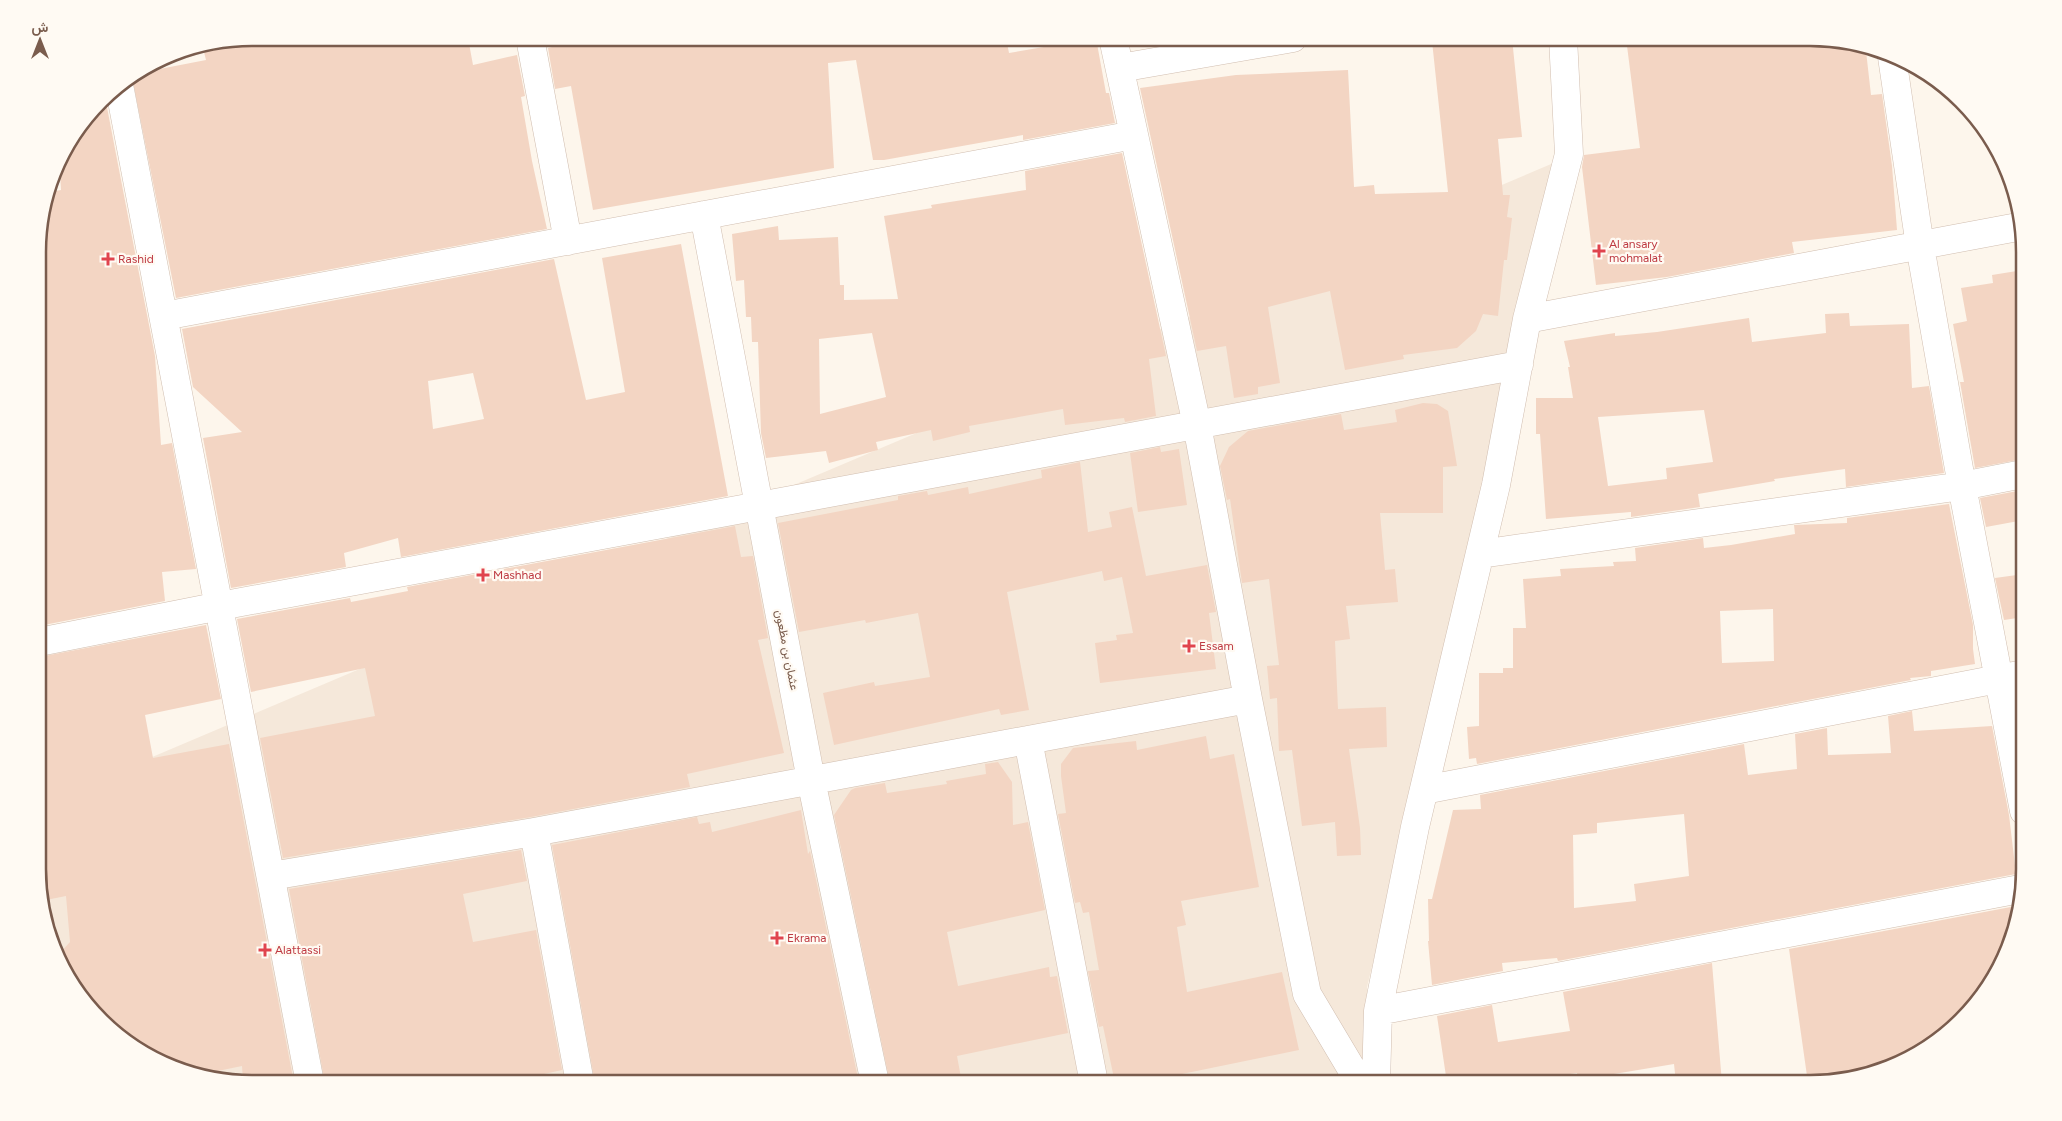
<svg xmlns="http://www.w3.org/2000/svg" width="2062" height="1121" viewBox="0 0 2062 1121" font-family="Figtree,Vazirmatn,sans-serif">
	<rect width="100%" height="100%" fill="#fdf6ec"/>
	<path fill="#f5e8da" d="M1570,156L1367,987V1083H252L157,1061L111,1030L74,988L39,897V805Z"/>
	<path fill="#f3d5c3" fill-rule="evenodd" d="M252,38H468L473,65L517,55L525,96L521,97L532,161L547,229L176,298L132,77L139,73L206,60L203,48Z
		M563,38H1006L1009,53L1096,38L1106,93H1109L1115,123L1023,140V135L884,160H873L856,60L828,63L834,168L593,210L571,86L555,89L548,48L564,44Z
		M1466,38H1512L1522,137L1498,139L1503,195H1510L1507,217L1512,218L1507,260H1504L1498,316L1483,314L1476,331L1457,348L1403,355L1404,359L1345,370L1330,291L1268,307L1280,383L1258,387V394L1234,398L1226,346L1197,351L1140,88L1236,75L1348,70L1354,187L1374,185L1375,194L1448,192L1432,41Z
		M1626,38H1810L1866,51L1871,95L1882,94L1892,166L1897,230L1792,242L1794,253L1667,277L1596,285L1582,167L1584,155L1640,148Z
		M105,97L155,356L161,445L172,443L196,569L162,572L165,601L39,626V535L44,534L41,423H38V238L50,192L61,190L59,157Z
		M1122,153L1166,356L1149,359L1156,416L1125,422L1124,418L1065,425L1063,409L969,426L970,432L933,441L931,430L876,442L878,450L829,463L826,451L766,458L761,433L758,342H752L751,317H746L744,280L736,281L732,234L778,226L779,240L838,237L840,285H844V300L898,299L884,216L932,208L931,205L1026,190L1025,171ZM872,333L886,397L820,414L819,339Z
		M681,244L728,496L401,557L398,538L344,553L346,567L231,588L203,438L242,432L193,387L182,329L554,259L586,400L625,392L602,258ZM473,373L484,419L433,429L428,381Z
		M2023,270V459L1975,468L1960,382H1964L1953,324L1967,321L1961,288L1993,283L1992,275Z
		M1849,313L1850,326L1909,324L1912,388L1929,386L1944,473L1846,487L1845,469L1774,479L1775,481L1698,494L1700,507L1631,517V512L1546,519L1540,434H1536V398H1573L1568,367H1570L1564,341L1615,333V336L1657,332L1749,318L1752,342L1826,333L1825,314ZM1704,410L1713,462L1666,468L1667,479L1608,486L1598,417Z
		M1423,403L1437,404L1448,411L1457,466L1443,467V513H1380L1385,570L1395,569L1398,602L1346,606L1350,639L1335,641L1338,709L1386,707L1387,747L1349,749L1360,828L1361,855L1337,856L1335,822L1302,826L1292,750L1279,751L1277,698L1270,699L1267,666L1279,665L1269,579L1242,583L1230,499L1227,500L1220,466L1229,447L1248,431L1341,414L1344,430L1397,422L1395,410Z
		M1160,447L1161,452L1179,449L1187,505L1138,512L1130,453Z
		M1080,462L1088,532L1112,527L1109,512L1132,507L1146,576L1207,565L1216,612L1209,613L1216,669L1100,683L1095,643L1117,640L1116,635L1133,633L1122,577L1104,581L1102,571L1007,592L1029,710L1001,715L999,709L834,745L823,693L874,682L875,686L930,677L918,613L866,623L865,620L799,632L778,523L898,500V496L927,491L928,495L968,487L969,494L1042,478L1041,470Z
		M2023,490L2024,520L1986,527L1980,498Z
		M1949,504L1973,625V649L1975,664L1931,671V676L1910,678L1911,680L1477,764L1476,758L1469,759L1467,727L1479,726V673H1503V668H1513V628H1526L1523,579L1561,576L1560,569L1614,566L1613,562L1636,561L1635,548L1703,538L1704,548L1731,545L1795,534L1794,525L1847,523V518ZM1773,609L1774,661L1722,663L1720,611Z
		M735,526L741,557L753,556L768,638L758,640L784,753L687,774L690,787L531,817L283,858L260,738L375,716L365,668L251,692L237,619L350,598L351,602L408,591L407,587Z
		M2024,574V617L2004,620L1995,578Z
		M206,625L221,699L145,715L153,758L229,744L294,1083L252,1084L243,1081L242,1066L208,1073L157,1061L111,1031L74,988L60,953L70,942L66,896L41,901L39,897V657Z
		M1912,711L1914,731L1992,726L2009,815L2016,874L1558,961L1557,958L1502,963L1503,971L1432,985L1428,941H1429L1428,899H1432L1453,810L1481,809L1480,795L1744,744L1748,775L1797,769L1795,734L1827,728L1828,755L1891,753L1888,716ZM1684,814L1689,876L1634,884L1636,901L1574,908L1573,835L1597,833V823Z
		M1206,736L1210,759L1234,754L1259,887L1181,901L1186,925L1177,927L1187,992L1282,972L1299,1050L1138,1083H1115L1103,1026L1099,1027L1088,971L1099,970L1089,912L1083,913L1080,902L1075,903L1058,814L1066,813L1061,776V764L1073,748L1136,741L1137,750Z
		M998,762L1012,782L1013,825L1028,822L1045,910L947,932L958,986L1049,967L1050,977L1057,976L1068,1033L957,1056L962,1083H890L834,815L851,790L855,788L885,783L887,793L947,784L946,781L986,774L985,764Z
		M801,810L808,854L810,851L859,1083H595L552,845L697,817L699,824L710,822L712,832Z
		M521,850L527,881L463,894L473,942L536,930L562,1070L503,1083H325L289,889Z
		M2016,906L2002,964L1971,1011L1929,1048L1879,1072L1824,1083H1808L1789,949Z
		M1712,963L1722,1083H1676L1674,1064L1578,1080L1577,1073L1509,1083H1447L1437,1016L1492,1005L1498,1042L1570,1031L1563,992Z"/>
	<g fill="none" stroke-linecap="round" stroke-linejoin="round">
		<g stroke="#d1beb0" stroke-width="29">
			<path id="minor" d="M530,38L568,241
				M1113,38L1197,425L1248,699L1307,994L1360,1083
				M1892,57L1920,246L1962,486L2024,811
				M1120,68L1293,38
				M119,85L310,1083
				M704,215L811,780L875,1083
				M164,316L1134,135
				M1527,319L2023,226
				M1480,554L1962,486L2023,474
				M39,642L220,606L1519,365
				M1028,740L1094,1083
				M1424,790L2024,674
				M534,832L580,1083
				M271,876L534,832L1248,699
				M1378,1011L2020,889
				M1376,1083L1378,1011L1415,827L1496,485L1527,319L1569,154L1563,38"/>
		</g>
		<use href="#minor" stroke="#fff" stroke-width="28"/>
	</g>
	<g fill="#e0444e" stroke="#fffaf3" stroke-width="2">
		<path d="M1596.5 243.5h5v5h5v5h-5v5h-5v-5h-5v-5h5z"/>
		<path d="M105.5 251.5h5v5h5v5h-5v5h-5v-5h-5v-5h5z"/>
		<path d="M480.5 567.5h5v5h5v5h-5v5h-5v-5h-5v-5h5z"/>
		<path d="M1186.5 638.5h5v5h5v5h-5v5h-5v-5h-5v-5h5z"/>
		<path d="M774.5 930.5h5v5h5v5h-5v5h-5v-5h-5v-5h5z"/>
		<path d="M262.5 942.5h5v5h5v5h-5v5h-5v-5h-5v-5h5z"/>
	</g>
	<g text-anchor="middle" stroke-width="4.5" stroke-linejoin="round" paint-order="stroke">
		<g font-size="12" fill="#be3a42" stroke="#fffaf3" text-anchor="start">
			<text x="1609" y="248">Al ansary<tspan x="1609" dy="14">mohmalat</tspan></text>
			<text x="118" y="263">Rashid</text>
			<text x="493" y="579">Mashhad</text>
			<text x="1199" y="650">Essam</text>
			<text x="787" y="942">Ekrama</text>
			<text x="275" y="954">Alattassi</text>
		</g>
		<g font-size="12" fill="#7a5c4d" stroke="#fffaf3">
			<text transform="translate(787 650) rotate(79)" y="4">عثمان بن مظعون</text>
		</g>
	</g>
	<path d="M0 0H2062V1121H0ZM252 46H1810A206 206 0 0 1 2016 252V869A206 206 0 0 1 1810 1075H252A206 206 0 0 1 46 869V252A206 206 0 0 1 252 46Z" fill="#fffaf3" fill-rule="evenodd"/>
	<path fill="none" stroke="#7a5c4d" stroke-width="2.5" d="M252 46H1810A206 206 0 0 1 2016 252V869A206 206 0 0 1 1810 1075H252A206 206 0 0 1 46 869V252A206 206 0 0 1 252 46Z"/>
	<g transform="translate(40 40)" stroke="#fffaf3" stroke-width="4" paint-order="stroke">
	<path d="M0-4L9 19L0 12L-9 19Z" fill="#7a5c4d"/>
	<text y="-8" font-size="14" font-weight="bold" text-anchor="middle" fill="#7a5c4d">ش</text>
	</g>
</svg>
